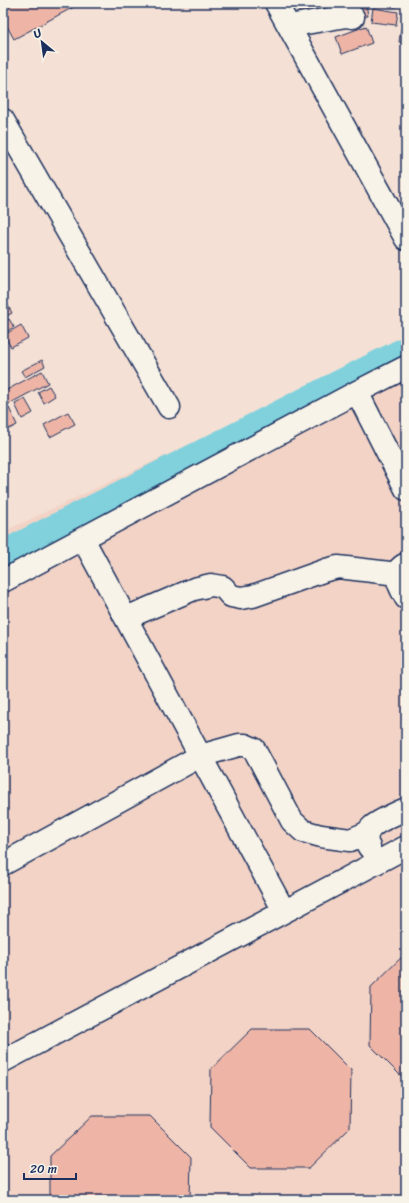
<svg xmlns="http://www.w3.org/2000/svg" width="409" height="1203" viewBox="0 0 409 1203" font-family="Sriracha,sans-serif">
	<rect width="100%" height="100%" fill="#f4e0d4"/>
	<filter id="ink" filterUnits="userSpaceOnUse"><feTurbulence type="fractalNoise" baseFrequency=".025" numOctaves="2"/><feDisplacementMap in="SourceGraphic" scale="8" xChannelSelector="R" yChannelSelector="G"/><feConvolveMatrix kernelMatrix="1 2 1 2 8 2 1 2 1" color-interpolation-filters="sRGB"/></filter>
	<g filter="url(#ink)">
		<path fill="#f2d3c6" d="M387,351L406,384V1200H3V532Z"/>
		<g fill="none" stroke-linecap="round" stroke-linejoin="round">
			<path stroke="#81d1dd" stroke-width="31" d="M3,556L406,352"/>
		</g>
		<path fill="#eeb5a6" stroke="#1b2f5e" d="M3,3H81L14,39L3,19Z
			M297,3H325L327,9L301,18Z
			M329,3H351L353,7L333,15Z
			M355,3H366L368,16L357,17Z
			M372,3H397L396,7Z
			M406,4V24L403,23Z
			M373,8L398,12L396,25L371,22Z
			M366,26L372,43L342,54L336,37Z
			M401,29L406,30V43L399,42Z
			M6,302L12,313L3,318V304Z
			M9,319L14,327L4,333L3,322Z
			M21,325L28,338L11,347L4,335Z
			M42,360L45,366L25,377L21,371Z
			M42,371L48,383L3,407V392Z
			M49,386L55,396L44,403L38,392Z
			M25,399L33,413L22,419L15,404Z
			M9,408L17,425L9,429L3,417V411Z
			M68,412L75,424L50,437L44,425Z
			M406,953V1081L370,1045L371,987Z
			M252,1029H310L351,1070L350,1128L309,1168H251L210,1127L211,1069Z
			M92,1116H150L191,1157L190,1200H50V1156Z"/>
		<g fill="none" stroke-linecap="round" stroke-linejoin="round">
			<g stroke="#1b2f5e" stroke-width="25">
				<path id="minor" d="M276,3L406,239
					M289,26L346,16L353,17
					M3,120L169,407
					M357,392L406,489
					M83,539L284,911
					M406,564C390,572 400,587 406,598
					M3,581L357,392L406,367
					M126,618L194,589L211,585L223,587L231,596L241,598L253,596L326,570L338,567L398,574
					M369,847C365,841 366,832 372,827C378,821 397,813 406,809
					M3,864L200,756L239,745H245L254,749L292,821L303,831L321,836L350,840L367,833
					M3,1061L406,847"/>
			</g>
			<use href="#minor" stroke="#f7f3e8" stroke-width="22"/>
		</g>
	</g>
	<rect width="409" height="1203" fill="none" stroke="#f7f3e8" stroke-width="16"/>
	<rect x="8" y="8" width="393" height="1187" fill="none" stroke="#1b2f5e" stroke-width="1.5" filter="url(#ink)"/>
	<g transform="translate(42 42) rotate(331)" stroke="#f7f3e8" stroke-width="3" paint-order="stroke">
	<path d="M0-3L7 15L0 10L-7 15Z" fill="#1b2f5e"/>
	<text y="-6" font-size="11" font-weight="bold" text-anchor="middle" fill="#1b2f5e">U</text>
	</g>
	<path d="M24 1173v6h52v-6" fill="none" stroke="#1b2f5e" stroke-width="2"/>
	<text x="30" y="1173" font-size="12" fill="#1b2f5e" stroke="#f7f3e8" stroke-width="3" paint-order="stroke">20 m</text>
</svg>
